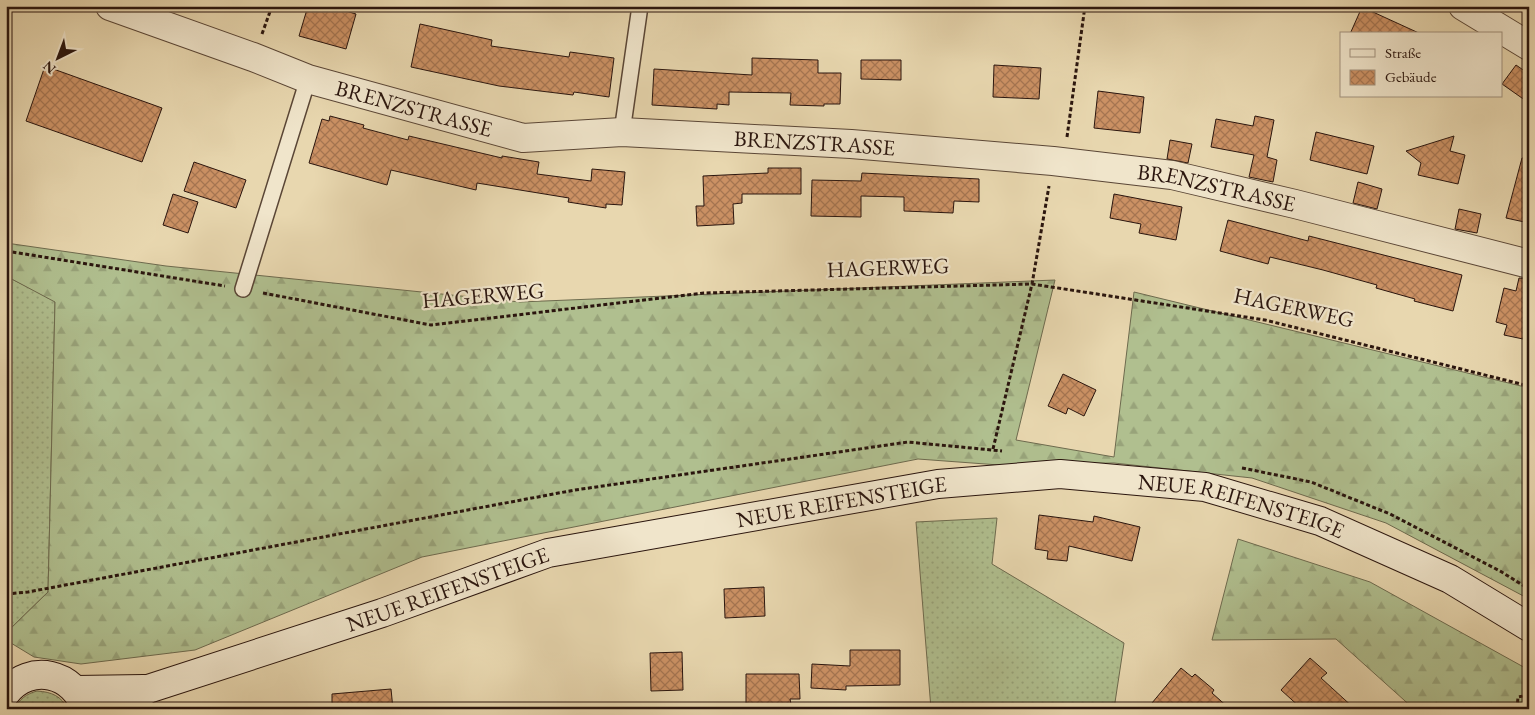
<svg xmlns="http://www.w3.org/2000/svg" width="1535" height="715" viewBox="0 0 1535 715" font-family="'EB Garamond',serif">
	<defs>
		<pattern id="grass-dots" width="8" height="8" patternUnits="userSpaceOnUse" patternTransform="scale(1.25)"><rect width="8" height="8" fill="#b0bf8f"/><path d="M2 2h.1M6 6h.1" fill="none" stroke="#98a37a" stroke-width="1.8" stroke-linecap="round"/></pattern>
		<pattern id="forest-firs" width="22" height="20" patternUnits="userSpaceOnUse" patternTransform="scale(1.25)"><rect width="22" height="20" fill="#b0bf8f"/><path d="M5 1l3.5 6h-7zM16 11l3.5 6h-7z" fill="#98a37a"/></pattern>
		<pattern id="building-cross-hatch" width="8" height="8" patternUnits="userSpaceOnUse" patternTransform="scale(1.25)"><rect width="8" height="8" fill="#cb9164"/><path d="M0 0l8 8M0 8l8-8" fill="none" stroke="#a57551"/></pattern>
	</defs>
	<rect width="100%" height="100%" fill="#e8d7af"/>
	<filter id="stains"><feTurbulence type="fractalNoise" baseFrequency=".004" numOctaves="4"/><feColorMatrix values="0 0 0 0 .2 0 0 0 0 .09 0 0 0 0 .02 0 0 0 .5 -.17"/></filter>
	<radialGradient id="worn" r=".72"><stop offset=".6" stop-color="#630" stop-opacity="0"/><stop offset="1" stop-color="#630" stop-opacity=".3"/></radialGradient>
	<path fill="url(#grass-dots)" stroke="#6d6a4e" d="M6,276L55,301L48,592L6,633Z
		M997,518L992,564L1124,643L1114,709H931L916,522Z
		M37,691C52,692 61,696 68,709H14C20,699 26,694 37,691Z"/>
	<path fill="url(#forest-firs)" stroke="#6d6a4e" d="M6,243L166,266L520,302L1055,280L1016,440L1114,457L1134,292L1529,388V599L1386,523L1252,478L1114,463L999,465L918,459L422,557L195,650L81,664L34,657L6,640V633L48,592L55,302L6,276Z
		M1238,539L1370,582L1529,670V709H1414L1336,639L1212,640Z"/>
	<path fill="url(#building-cross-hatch)" stroke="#2a150e" d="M308,6H329L356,14L346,49L299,36Z
		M1362,7L1421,34H1350Z
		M420,24L492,40L491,46L569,57L570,52L614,58L609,97L574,92L573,95L499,86L411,67Z
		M752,58L818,60V73H841L840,104H824V106L790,105L791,93L729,92V105L717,104V109L652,105L654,69L752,75Z
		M861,60H901V80L861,79Z
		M994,65L1041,68L1039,99L993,97Z
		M1516,65L1529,74V103L1502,84Z
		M45,66L162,108L142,162L26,121Z
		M1098,91L1144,97L1140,133L1094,128Z
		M330,116L364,125L363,128L408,140L409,136L502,158V156L539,162L537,174L591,181L592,169L625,172L622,205L606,204V208L568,202L569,198L477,183L476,190L391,170L387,185L309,163L322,119L329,121Z
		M1255,116L1274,120L1267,157L1277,160L1273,182L1249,177L1254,155L1211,147L1216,119L1253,126Z
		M1316,132L1374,146L1367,174L1310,160Z
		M1454,136L1450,151L1465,155L1458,184L1418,175L1421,163L1406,151Z
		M1170,140L1192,144L1188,163L1167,159Z
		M1522,158H1529V223L1506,218Z
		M194,162L246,180L236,208L184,191Z
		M768,168H801V194H742V203L733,204L734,224L697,226L696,206H704L703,176L768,173Z
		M862,173L979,179V202L954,201L953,213L904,211V197L861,196V217L811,216L812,180L861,181Z
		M1358,182L1382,189L1377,209L1353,203Z
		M173,194L198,202L188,233L163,225Z
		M1114,194L1182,207L1176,240L1139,233L1141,224L1110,218Z
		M1459,209L1481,214L1477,233L1455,229Z
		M1228,220L1308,241L1309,236L1462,275L1453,311L1414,301L1415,299L1376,288L1377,285L1323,270L1270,257L1268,264L1220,251Z
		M1519,278L1529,279V330L1525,329L1523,339L1504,335L1507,325L1496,322L1504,288L1516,291Z
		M1063,374L1096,390L1084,416L1068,408L1066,414L1048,406Z
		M1039,515L1093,522L1094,516L1140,527L1132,561L1069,546L1067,561L1047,559L1048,551L1035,549Z
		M764,587L765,616L725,618L724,589Z
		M850,650H900V685L846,686V690L811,688L812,664L850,666Z
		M682,652L683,690L651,691L650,653Z
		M1310,658L1327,673L1321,678L1355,709H1302L1281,690Z
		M1181,668L1192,677L1195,674L1214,690L1212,693L1230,709H1147Z
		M746,674H799L800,699H790L791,704H746Z
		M391,689L393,709H332V694Z"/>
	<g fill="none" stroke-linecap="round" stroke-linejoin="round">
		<g stroke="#5a4636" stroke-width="18">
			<path id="service" d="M622,132L640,6
				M243,289L308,79"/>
		</g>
		<g stroke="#5a4636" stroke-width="30">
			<g id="minor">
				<path id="s1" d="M110,6L253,57L308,79L523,138L622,132L851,144L1053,161L1172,175L1295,204L1529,264"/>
				<path d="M1463,6L1529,46"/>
			</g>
		</g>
		<g stroke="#2a150e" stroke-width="30">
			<g id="secondary">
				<path d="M76,690L144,689"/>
				<path d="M6,693C30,662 75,673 85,709"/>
				<path id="s2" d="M113,709L148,689L382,613L548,553L938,484L1060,474L1205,487L1320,521L1450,579L1529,627"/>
			</g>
		</g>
		<path stroke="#2a150e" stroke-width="3" stroke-dasharray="4 2.5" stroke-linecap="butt" d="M262,34L272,6
			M1067,137L1085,6
			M6,251L225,286
			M263,293L431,325L704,293L1032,284L1265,320L1529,386
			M993,449L1032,284L1049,186
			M1242,468L1311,482L1390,514L1500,571L1529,589
			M6,594L28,592L575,490L908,442L1002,451
			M1517,709L1518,697L1529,695"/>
		<use href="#service" stroke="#f0e5cb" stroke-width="15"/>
		<use href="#minor" stroke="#f0e5cb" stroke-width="28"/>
		<use href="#secondary" stroke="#f0e5cb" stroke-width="28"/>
	</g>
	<g text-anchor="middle" stroke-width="4.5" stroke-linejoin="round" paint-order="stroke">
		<g font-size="22" fill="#2a150e" stroke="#f0e5cb">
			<text dy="8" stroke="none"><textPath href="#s1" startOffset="321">BRENZSTRASSE</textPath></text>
			<text dy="8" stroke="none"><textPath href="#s1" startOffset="726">BRENZSTRASSE</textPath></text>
			<text dy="8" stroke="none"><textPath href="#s1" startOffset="1131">BRENZSTRASSE</textPath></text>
			<text transform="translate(888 267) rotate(-2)" y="8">HAGERWEG</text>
			<text transform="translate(483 295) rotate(-5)" y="8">HAGERWEG</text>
			<text transform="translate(1294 307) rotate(12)" y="8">HAGERWEG</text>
			<text dy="8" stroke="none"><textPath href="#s2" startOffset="761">NEUE REIFENSTEIGE</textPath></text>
			<text dy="8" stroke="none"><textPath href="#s2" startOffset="1166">NEUE REIFENSTEIGE</textPath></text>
			<text dy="8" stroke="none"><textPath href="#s2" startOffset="356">NEUE REIFENSTEIGE</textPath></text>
		</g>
	</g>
	<rect width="1535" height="715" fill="none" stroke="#e8d7af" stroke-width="25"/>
	<rect x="8" y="8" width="1520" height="700" fill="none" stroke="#2a150e" stroke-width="2.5"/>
	<rect x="12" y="12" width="1510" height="690" fill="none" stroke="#2a150e"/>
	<rect x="1340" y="32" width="162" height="65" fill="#f0e5cb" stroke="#a1927f"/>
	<rect x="1350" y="49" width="25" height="8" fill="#f0e5cb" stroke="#a1927f"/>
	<text x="1385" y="58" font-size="15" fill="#2a150e">Straße</text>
	<rect x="1350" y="70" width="25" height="15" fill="url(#building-cross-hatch)" stroke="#a1927f"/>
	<text x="1385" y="82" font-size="15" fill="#2a150e">Gebäude</text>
	<g transform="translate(58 58) rotate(222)" stroke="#f0e5cb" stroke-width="4" paint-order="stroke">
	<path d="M0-4L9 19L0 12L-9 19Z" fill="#2a150e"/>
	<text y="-8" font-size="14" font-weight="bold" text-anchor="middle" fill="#2a150e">N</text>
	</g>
	<rect width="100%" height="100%" filter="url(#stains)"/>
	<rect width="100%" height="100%" fill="url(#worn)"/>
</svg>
